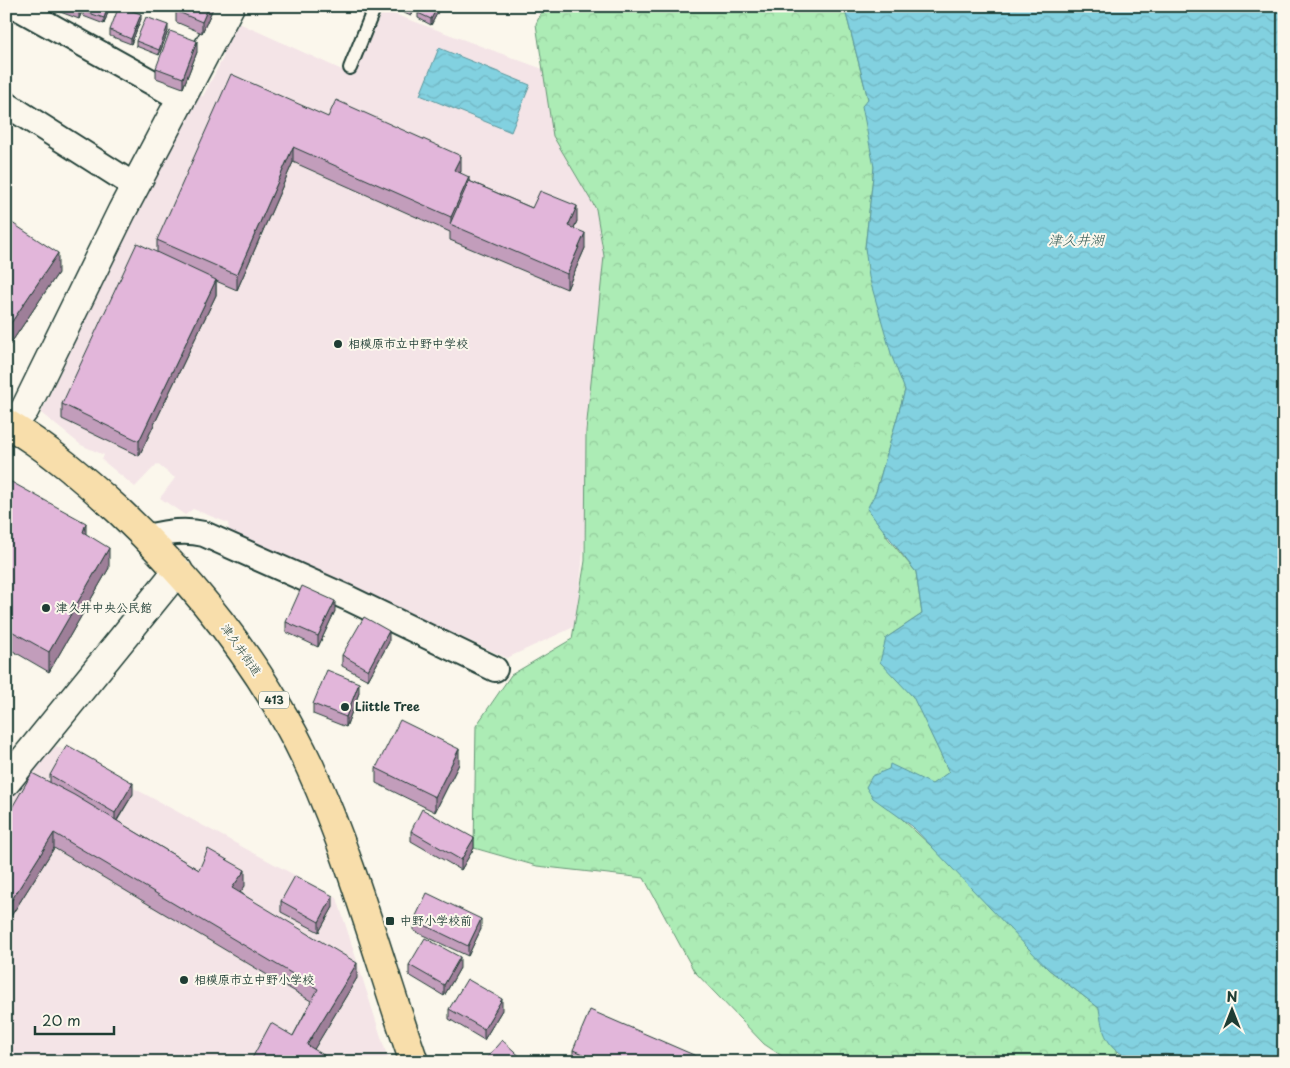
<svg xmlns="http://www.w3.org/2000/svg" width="1290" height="1068" viewBox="0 0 1290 1068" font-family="'Playpen Sans','Klee One',sans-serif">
	<defs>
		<pattern id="forest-crowns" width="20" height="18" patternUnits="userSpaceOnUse" patternTransform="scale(1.25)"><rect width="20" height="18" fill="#acecb5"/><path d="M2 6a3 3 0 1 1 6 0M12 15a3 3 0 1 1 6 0" fill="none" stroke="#94cb9c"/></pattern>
		<pattern id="water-waves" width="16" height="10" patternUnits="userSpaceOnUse" patternTransform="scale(1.25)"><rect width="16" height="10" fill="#82d1e0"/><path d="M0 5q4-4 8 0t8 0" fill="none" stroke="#70b4c1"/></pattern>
	</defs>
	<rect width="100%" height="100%" fill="#fbf7ec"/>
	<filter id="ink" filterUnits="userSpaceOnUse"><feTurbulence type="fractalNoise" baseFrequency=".02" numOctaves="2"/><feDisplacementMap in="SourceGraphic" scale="10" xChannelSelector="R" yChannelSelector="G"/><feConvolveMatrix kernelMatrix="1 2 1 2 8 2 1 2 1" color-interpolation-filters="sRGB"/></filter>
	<g filter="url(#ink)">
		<path fill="#f4e4e7" d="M383,10L562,76L626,224L610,275L576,626L507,658L229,531L228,523L193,509L185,515L160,498L175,478L157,464L135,487L102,460L104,455L81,445L41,413L125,234L198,96H203L224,56L221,51L239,23L353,75Z
			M56,746L337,898L389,1062H6V801Z"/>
		<path fill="url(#forest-crowns)" stroke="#669474" d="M544,6H844L868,99L874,167L865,248L905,390L876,492L886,536L916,572L922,614L886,638L949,772L933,784L874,793L1001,911L1048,969L1099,1008L1117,1053L1138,1062H791L764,1044L694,971L644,878L537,866L474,848L476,726L511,675L572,639L585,561L586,431L604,256L596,209L553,136L536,24Z"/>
		<path fill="url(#water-waves)" stroke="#5a969b" d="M844,6H1284V1062H1138C1109,1050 1103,1039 1099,1008L1048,969L912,826L873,798L866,787L872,776L889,769L890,764L932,784L949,772L913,697L880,662L886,638L922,614L916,572L867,509L876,492L905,390L892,357L869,277L865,248L874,167L862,106L868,99Z
			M439,48L530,85L511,132L420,95Z"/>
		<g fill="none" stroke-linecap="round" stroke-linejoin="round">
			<g stroke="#1f3d34" stroke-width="16">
				<path id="service" d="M350,68L375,6"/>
			</g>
			<g stroke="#1f3d34" stroke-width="28">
				<path id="minor" d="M15,6L182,99
					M6,104L135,186
					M146,537C166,533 184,529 204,534L350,599L495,669"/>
			</g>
			<g stroke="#1f3d34" stroke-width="31">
				<path id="tertiary" d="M6,430L12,426L25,409L122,211L230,6
					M6,782L178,570"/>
			</g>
			<g stroke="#1f3d34" stroke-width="31">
				<path id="trunk" d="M6,423C48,448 84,479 120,512C198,586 264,669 310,767C353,862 380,964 414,1062"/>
			</g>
			<use href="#service" stroke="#fbf7ec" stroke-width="12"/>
			<use href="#minor" stroke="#fbf7ec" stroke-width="24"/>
			<use href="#tertiary" stroke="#fbf7ec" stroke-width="28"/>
			<use href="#trunk" stroke="#f8deab" stroke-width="28"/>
		</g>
		<path fill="#c29dbb" stroke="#1f3d34" d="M55,6H84L79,19L55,10Z
			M110,6L104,24L83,16V11Z
			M178,6H214L202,33L176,22V11Z
			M388,6H415L411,16Z
			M440,6V8L431,25L418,18V13Z
			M141,19L131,44L110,36V30Z
			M168,31L159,55L136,46V41Z
			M197,52L183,88L156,78V68Z
			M328,117L461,171L460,173L469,181L532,208L577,221L574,228L585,248L567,289L450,240V232L293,162L237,290L216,281V295L139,456L62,419V404L157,253V240Z
			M6,219L58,273L7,349L6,348Z
			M6,479L86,534L109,568L49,672L6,647Z
			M335,611L318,647L286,632V622Z
			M389,642L368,680L342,666V655Z
			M359,693L346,727L313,714V704Z
			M459,764L435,812L376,783V768Z
			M50,775L133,794L117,821L199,870L245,886L240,892L357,978L314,1049L250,1062L293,1036L311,1001L54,848L6,924V818L50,782Z
			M411,831L474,848L461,870L411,841Z
			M281,901L333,907L319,932L281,912Z
			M414,920L481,929L468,956L414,931Z
			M409,965L460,968L444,996L409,975Z
			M449,1009L502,1010L484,1040L449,1019Z
			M573,1050L710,1062H577L573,1060Z"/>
		<path fill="#9e7f99" stroke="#1f3d34" d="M80,6H84L79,19V8Z
			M108,6H110L104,24V18Z
			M209,6H214L202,33V22Z
			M413,6H415L411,16V11Z
			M438,6H440V8L431,25V19Z
			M141,14V19L131,44V39Z
			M168,25V31L159,55V50Z
			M197,41V52L183,88V78Z
			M293,147V162L237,290V275Z
			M461,156V171L454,186V170Z
			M469,177V192L451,225V217Z
			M577,206V221L568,241V226Z
			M585,233V248L567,289V274Z
			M58,253V273L7,349V329Z
			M216,280V295L139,456V441Z
			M86,523V543L83,532Z
			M109,548V568L49,672V652Z
			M335,601V611L318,647V636Z
			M389,631V642L368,680V670Z
			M359,683V693L346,727V717Z
			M459,749V764L435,812V797Z
			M133,783V794L115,823V813Z
			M54,833V848L6,924V909Z
			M474,838V848L461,870V860Z
			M245,870V886L232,903V888Z
			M333,896V907L319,932V922Z
			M481,919V929L468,956V946Z
			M460,957V968L444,996V985Z
			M357,963V978L307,1061V1045Z
			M502,999V1010L484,1040V1029Z"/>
		<path fill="#e2b6da" stroke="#1f3d34" d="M85,6H108L104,18L83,11Z
			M119,6L141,14L131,39L110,30Z
			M178,6H209L202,22L176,11Z
			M400,6H413L411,11Z
			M422,6H438L431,19L418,13Z
			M146,17L168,25L159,50L136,41Z
			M170,31L197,41L183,78L156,68Z
			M231,74L328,117L336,100L461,156L454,170L469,177L451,217L293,147L237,275L157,240Z
			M469,181L532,208L540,191L577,206L568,226L585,233L567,274L450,224Z
			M6,219L58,253L7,329L6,328Z
			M137,243L216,280L139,441L62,404Z
			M6,479L86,523L83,532L109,548L49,652L6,628Z
			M302,586L335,601L318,636L286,622Z
			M364,617L389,631L368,670L342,655Z
			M327,670L359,683L346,717L313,704Z
			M400,720L459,749L435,797L376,768Z
			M67,745L133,783L115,813L50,775Z
			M32,773L74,795L199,870L208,849L245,870L232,888L357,963L307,1045L335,1062H250L271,1023L293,1036L318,989L54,833L6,909V818Z
			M422,809L474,838L461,860L411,831Z
			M295,876L333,896L319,922L281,901Z
			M427,893L481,919L468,946L414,920Z
			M425,938L460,957L444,985L409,965Z
			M467,979L502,999L484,1029L449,1009Z
			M590,1010L710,1062H601L573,1050Z
			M502,1040L526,1062H483Z"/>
	</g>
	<g fill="#1f3d34" stroke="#fbf7ec" stroke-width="2">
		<circle cx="338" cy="344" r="5"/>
		<circle cx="46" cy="608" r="5"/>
		<circle cx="345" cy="707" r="5"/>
		<rect x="385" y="916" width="10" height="10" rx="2.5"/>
		<circle cx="184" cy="980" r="5"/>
	</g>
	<g text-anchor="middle" stroke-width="4" stroke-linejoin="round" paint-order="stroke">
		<rect fill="#fbf7ec" stroke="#61756b" stroke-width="1" x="259" y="691.5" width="30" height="17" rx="4"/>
		<g font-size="11" font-weight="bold" fill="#1f3d34">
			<text x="274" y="704">413</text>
		</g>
		<g font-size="12" font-weight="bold" fill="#1f3d34" stroke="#fbf7ec" text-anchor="start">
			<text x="348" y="348">相模原市立中野中学校</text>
			<text x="56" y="612">津久井中央公民館</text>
			<text x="355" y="711">Liittle Tree</text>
			<text x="400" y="925">中野小学校前</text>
			<text x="194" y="984">相模原市立中野小学校</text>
		</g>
		<g font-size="12" fill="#1f3d34" stroke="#fbf7ec">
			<text transform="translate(241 650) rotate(55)" y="4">津久井街道</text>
		</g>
		<g font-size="14" font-style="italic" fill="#335b56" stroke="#fbf7ec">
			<text x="1076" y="245">津久井湖</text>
		</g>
	</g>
	<rect width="1290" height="1068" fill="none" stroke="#fbf7ec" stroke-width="25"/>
	<rect x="12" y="12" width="1265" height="1043" fill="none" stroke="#1f3d34" stroke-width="2" filter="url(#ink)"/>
	<g transform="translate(1232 1010)" stroke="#fbf7ec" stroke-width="4" paint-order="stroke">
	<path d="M0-4L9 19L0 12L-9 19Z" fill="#1f3d34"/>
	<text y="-8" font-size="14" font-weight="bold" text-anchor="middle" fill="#1f3d34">N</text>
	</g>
	<path d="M35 1026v8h79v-8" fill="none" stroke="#1f3d34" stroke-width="2.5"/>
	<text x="42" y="1026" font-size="15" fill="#1f3d34" stroke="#fbf7ec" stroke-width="4" paint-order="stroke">20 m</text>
</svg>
